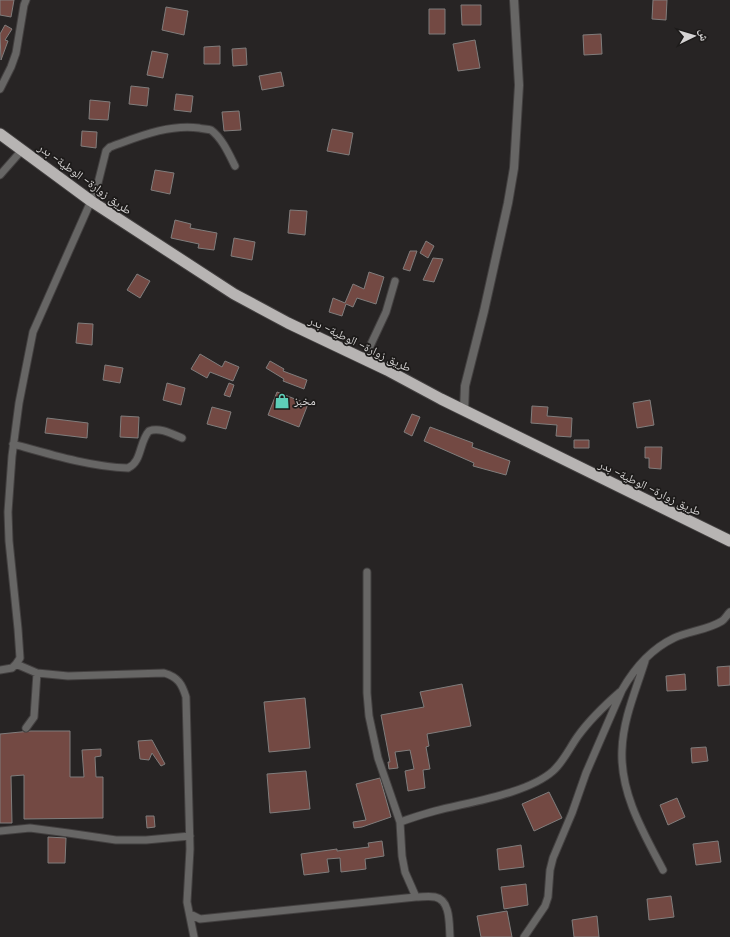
<svg xmlns="http://www.w3.org/2000/svg" width="730" height="937" viewBox="0 0 730 937" font-family="'DM Sans','Noto Naskh Arabic',sans-serif">
	<rect width="100%" height="100%" fill="#272424"/>
	<path fill="#734943" stroke="#807d7c" d="M0,0H14L11,17L0,15Z
		M653,0H667L666,20L652,19Z
		M461,5H481V25H462Z
		M166,7L188,11L184,35L162,30Z
		M429,9H445V34H429Z
		M5,25L12,29L5,40L8,41L1,60L0,34Z
		M601,34L602,54L584,55L583,35Z
		M475,40L480,68L458,71L453,44Z
		M220,46V64H204V47Z
		M246,48L247,65L233,66L232,49Z
		M152,51L168,54L163,78L147,75Z
		M281,72L284,86L262,90L259,76Z
		M131,86L149,88L147,106L129,104Z
		M176,94L193,96L191,112L174,110Z
		M90,100L110,102L108,120L89,119Z
		M239,111L241,130L224,131L222,112Z
		M332,129L353,133L349,155L327,151Z
		M82,131L97,132L96,148L81,146Z
		M155,170L174,173L170,194L151,190Z
		M290,210L307,211L305,235L288,233Z
		M175,220L191,224L190,228L217,233L214,250L198,248L199,244L171,238Z
		M234,238L255,242L252,260L231,256Z
		M426,241L434,246L428,258L420,253Z
		M410,251H417L410,271L403,269Z
		M433,258L443,259L434,282L423,280Z
		M369,272L384,277L376,304L357,298L353,307L346,304L342,316L329,312L333,298L345,303L353,284L364,289Z
		M137,274L150,281L140,298L127,290Z
		M78,323L93,324L92,345L76,343Z
		M200,354L222,367L225,361L239,367L233,381L210,372L207,378L191,369Z
		M270,361L284,369L283,371L307,380L304,389L283,381L284,379L266,368Z
		M105,365L123,368L120,383L103,380Z
		M167,383L185,388L181,405L163,400Z
		M229,383L234,385L230,397L224,395Z
		M277,392L308,404L299,427L268,415Z
		M650,400L654,425L637,428L633,403Z
		M532,406L548,407L547,416L572,418L571,437L556,436L557,425L531,423Z
		M212,407L231,412L226,429L207,424Z
		M412,414L420,417L412,436L404,432Z
		M121,416L139,417L138,438L120,437Z
		M47,418L88,423L87,438L45,433Z
		M430,427L473,443L472,447L510,461L506,475L473,466L474,463L424,441Z
		M574,440H589V448H574Z
		M645,447H662L661,469L649,468V458H645Z
		M730,666V685L718,686L717,667Z
		M685,674L686,690L667,691L666,676Z
		M462,684L471,726L427,734L429,746L426,747L430,769L423,770L425,788L408,791L405,771L414,769L410,750L395,752L398,768L389,769L388,762H390L381,715L424,707L420,692Z
		M305,698L310,748L269,752L264,702Z
		M31,731H70V777H84L82,750L101,749V756L95,757L96,777H103V818L24,819V775L11,776L12,823H0V734Z
		M152,740L165,764L161,766L152,753L149,760L140,759L138,741Z
		M706,747L708,761L692,763L691,748Z
		M306,771L310,809L270,813L267,774Z
		M380,778L391,817L362,827L354,828L353,822L366,820L356,784Z
		M549,792L562,818L534,831L522,804Z
		M677,798L685,817L668,825L660,805Z
		M146,816H154L155,827L147,828Z
		M48,837L66,838L65,863H48Z
		M382,841L384,856L365,859L366,869L341,872L340,858L327,859L329,872L304,875L301,854L337,849V851L369,847L368,843Z
		M718,841L721,862L696,865L693,844Z
		M521,845L524,867L499,870L497,849Z
		M526,884L528,905L504,909L501,887Z
		M671,896L674,917L649,920L647,899Z
		M507,911L512,937H481L477,916Z
		M597,916L599,937H574L572,920Z"/>
	<g fill="none" stroke-linecap="round" stroke-linejoin="round">
		<g stroke="#434040" stroke-width="9">
			<path id="minor" d="M0,89L11,67L16,53L24,5L26,0
				M0,175L22,150
				M364,359L386,312L395,281
				M13,444C49,454 91,467 128,468C142,462 139,442 149,431C160,427 172,434 182,438
				M367,572V693L369,716L378,758L400,822L402,856L405,872L416,897C422,897 429,896 435,897C451,900 449,925 450,937
				M645,661C636,690 623,719 622,750C620,793 643,832 663,870
				M16,664L37,673L68,676L164,673C178,677 182,684 186,697L190,849L187,902L194,937
				M0,670L12,668L16,664L20,658L18,629L9,541L8,512L12,456L19,403L33,332L91,201L98,183L106,151L110,147C138,137 168,124 199,128C202,129 208,129 211,130C222,138 229,154 235,166
				M26,728L34,717L37,673
				M400,822C412,818 423,814 435,811C469,802 527,794 553,771C564,761 570,747 578,736C591,718 604,706 620,692
				M0,831L30,828L68,833L116,840H146L190,836
				M190,914L200,919L416,897
				M524,937L545,906L548,897L550,870L553,858L572,813L586,773L622,690C634,669 651,649 674,638C689,631 708,630 722,621C725,619 727,615 730,612"/>
		</g>
		<g stroke="#434040" stroke-width="10">
			<path id="tertiary" d="M464,411L465,386L484,311L508,203L514,168L519,85L514,0"/>
		</g>
		<g stroke="#434040" stroke-width="13">
			<path id="trunk" d="M0,134L91,201L234,294L288,323L387,370L441,399L730,541"/>
		</g>
		<use href="#minor" stroke="#676665" stroke-width="7"/>
		<use href="#tertiary" stroke="#676665" stroke-width="8"/>
		<use href="#trunk" stroke="#b7b4b3" stroke-width="11"/>
	</g>
	<defs>
		<g id="shop-bare" transform="scale(1.2)"><path d="M-5-2.5h2.3a2.7 3.5 0 0 1 5.4 0H5L5.5 6h-11ZM-1.5-2.5h3a1.5 2.3 0 0 0-3 0Z" fill="#5eceb8" stroke="#1d1b1a" stroke-width="2.5" paint-order="stroke"/></g>
	</defs>
	<g fill-rule="evenodd">
		<use href="#shop-bare" x="282" y="401"/>
	</g>
	<g text-anchor="middle" stroke-width="3.5" stroke-linejoin="round" paint-order="stroke">
		<g font-size="12" fill="#d6d4d4" stroke="#1d1b1a">
			<text transform="translate(85 179) rotate(36)" y="4">طريق زوارة- الوطية- بدر</text>
			<text transform="translate(360 344) rotate(26)" y="4">طريق زوارة- الوطية- بدر</text>
			<text transform="translate(650 488) rotate(26)" y="4">طريق زوارة- الوطية- بدر</text>
		</g>
		<g font-size="12" fill="#d6d4d4" stroke="#1d1b1a" text-anchor="start">
			<text x="294" y="405">مخبز</text>
		</g>
	</g>
	<g transform="translate(694 36) rotate(85)" stroke="#1d1b1a" stroke-width="3" paint-order="stroke">
	<path d="M0-3L7 15L0 10L-7 15Z" fill="#d6d4d4"/>
	<text y="-6" font-size="11" font-weight="bold" text-anchor="middle" fill="#d6d4d4">ش</text>
	</g>
</svg>
